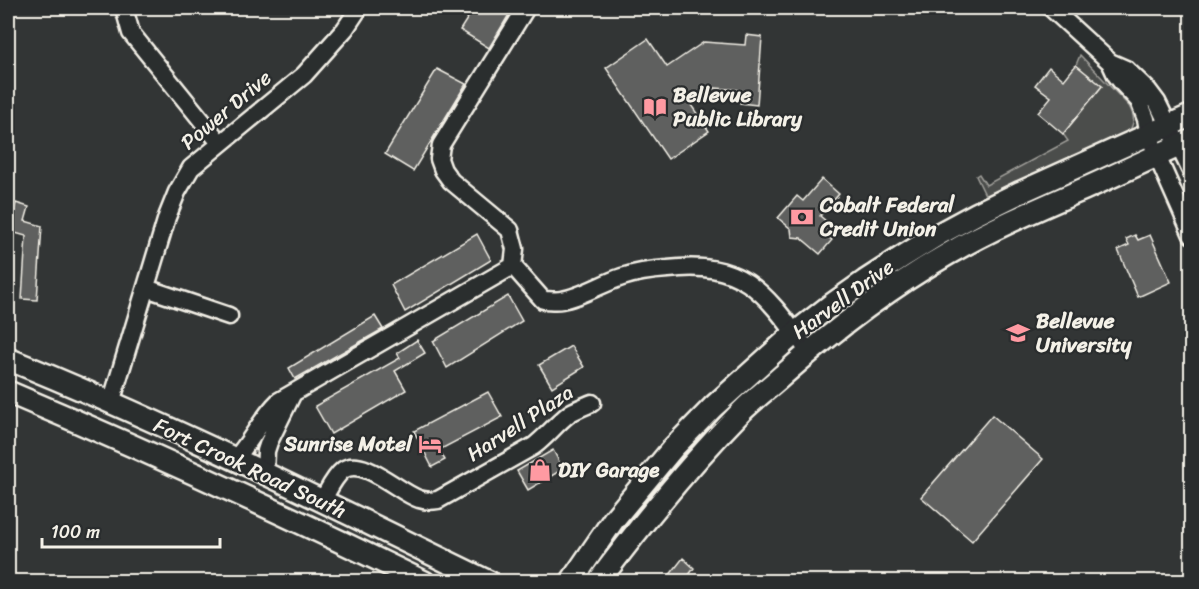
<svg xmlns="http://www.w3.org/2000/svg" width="1199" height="589" viewBox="0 0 1199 589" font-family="Sriracha,sans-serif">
	<rect width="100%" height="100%" fill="#323535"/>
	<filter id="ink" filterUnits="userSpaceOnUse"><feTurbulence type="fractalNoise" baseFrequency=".0167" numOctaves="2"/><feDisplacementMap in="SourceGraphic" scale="12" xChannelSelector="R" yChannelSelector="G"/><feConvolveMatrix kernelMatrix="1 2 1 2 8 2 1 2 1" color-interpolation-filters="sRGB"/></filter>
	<g filter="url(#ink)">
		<path fill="#4b4d4c" stroke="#a09f9a" stroke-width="1.5" d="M1080,55L1129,106C1136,119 1134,122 1128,135L988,201L976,176L979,174L986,185L1068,141L1063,134L1102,86L1076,65Z"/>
		<path fill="#5f605f" stroke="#f4f1e8" stroke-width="1.5" d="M474,8H513L489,48L460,30Z
			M746,35L762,37L757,105L740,103L741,90L715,88L691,105L709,131L668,159L606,68L648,39L667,67L704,42L745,45Z
			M1076,65L1102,86L1063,134L1038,113L1051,97L1035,85L1049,67L1064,80Z
			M437,69L466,84L413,171L385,154Z
			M822,179L839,194L820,216L833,227L825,235L832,240L820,254L801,238L792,237L791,229L778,218L797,196L803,201Z
			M16,203L29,207L25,221L42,226L37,300L22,299L26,236L8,231V216L12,217Z
			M477,234L491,260L405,312L391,285Z
			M1135,235L1138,240L1150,235L1171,282L1138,297L1118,250L1129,245L1126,239Z
			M508,296L522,321L447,368L433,341Z
			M375,316L383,329L295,379L289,368Z
			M417,340L425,353L395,371L406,390L331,434L315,406L400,358L397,353Z
			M571,346L584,367L552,387L539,365Z
			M488,392L502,417L439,450L445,460L432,467L414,431Z
			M992,415L1043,459L972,541L921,497Z
			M553,450L563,469L528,490L517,471Z
			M683,558L694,568L684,582H676L669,576Z"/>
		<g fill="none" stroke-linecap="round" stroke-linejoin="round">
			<g stroke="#f4f1e8" stroke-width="21">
				<path id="minor" d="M124,8L131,33L220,143
					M526,8L441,145L439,159L443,170L451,181L510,230L515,249L513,266L543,300C549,300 556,301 562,300C581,297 603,283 622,277C637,272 653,270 668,269C745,259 767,296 809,352
					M1051,8L1110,62L1126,69L1148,90L1157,102L1192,173
					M1110,62L1116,75L1123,84L1139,101L1146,119L1149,135L1157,156L1192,235
					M146,288L229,316
					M111,403L167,217L177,192L191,168L304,75L345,29L359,8
					M235,459C252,441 261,418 279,401L513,266
					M265,473L266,451L269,442L292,395
					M322,501C328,491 334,477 343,470C364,456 399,493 419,499C425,501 432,501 438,500L534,446C547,436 557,423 570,413C577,409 585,406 592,403"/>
			</g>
			<g stroke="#f4f1e8" stroke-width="26">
				<path id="major" d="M8,359C172,425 330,505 489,582
					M8,392C148,451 287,515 424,582
					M571,582L614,519L673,448L713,407L795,333L831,305L865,281L902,257L939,234L976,214L1021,192L1192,115
					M598,582C643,522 690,464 742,411C755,398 770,387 783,375C834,330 889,288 948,254C991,229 1038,209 1084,189C1120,173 1155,156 1192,140"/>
			</g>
			<use href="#minor" stroke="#2a2d2e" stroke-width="16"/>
			<use href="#major" stroke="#2a2d2e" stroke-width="21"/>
		</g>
	</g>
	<defs>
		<g id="library-bare" transform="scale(1.8)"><path d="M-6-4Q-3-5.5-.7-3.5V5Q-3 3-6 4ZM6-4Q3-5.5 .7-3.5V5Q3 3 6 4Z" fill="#ff9aa2" stroke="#2a2d2e" stroke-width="2.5" paint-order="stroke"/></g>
		<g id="bank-bare" transform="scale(1.8)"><path d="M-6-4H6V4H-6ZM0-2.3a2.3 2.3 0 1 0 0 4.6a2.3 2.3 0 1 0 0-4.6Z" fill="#ff9aa2" stroke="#2a2d2e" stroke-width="2.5" paint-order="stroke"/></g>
		<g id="university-bare" transform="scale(1.8)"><path d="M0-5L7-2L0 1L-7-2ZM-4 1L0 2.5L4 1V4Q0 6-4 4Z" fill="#ff9aa2" stroke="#2a2d2e" stroke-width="2.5" paint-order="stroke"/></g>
		<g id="hotel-bare" transform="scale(1.8)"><path d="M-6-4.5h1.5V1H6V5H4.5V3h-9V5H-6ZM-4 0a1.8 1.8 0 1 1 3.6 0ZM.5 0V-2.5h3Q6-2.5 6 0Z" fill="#ff9aa2" stroke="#2a2d2e" stroke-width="2.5" paint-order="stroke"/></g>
		<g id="shop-bare" transform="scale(1.8)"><path d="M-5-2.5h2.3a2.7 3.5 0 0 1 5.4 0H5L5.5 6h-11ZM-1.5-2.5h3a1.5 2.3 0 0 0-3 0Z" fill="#ff9aa2" stroke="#2a2d2e" stroke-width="2.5" paint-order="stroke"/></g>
	</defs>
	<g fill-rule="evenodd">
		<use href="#library-bare" x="655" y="107"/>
		<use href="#bank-bare" x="802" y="217"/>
		<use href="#university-bare" x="1018" y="333"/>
		<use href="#hotel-bare" x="430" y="444"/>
		<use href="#shop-bare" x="540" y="470"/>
	</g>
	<g text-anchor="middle" stroke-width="4.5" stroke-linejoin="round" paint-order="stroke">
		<g font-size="21" font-weight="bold" fill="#f4f1e8" stroke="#2a2d2e" text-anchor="start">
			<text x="673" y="102">Bellevue<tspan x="673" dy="24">Public Library</tspan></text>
			<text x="820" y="212">Cobalt Federal<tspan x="820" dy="24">Credit Union</tspan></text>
			<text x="1036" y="328">Bellevue<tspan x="1036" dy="24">University</tspan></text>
			<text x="412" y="451" text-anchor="end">Sunrise Motel</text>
			<text x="558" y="477">DIY Garage</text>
		</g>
		<g font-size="21" fill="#f4f1e8" stroke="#2a2d2e">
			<text transform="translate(226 110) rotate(-40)" y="7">Power Drive</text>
			<text transform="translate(843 299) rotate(-36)" y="7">Harvell Drive</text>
			<text transform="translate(520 423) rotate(-33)" y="7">Harvell Plaza</text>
			<text transform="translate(250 468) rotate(25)" y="7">Fort Crook Road South</text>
		</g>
	</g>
	<rect width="1199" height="589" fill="none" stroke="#2a2d2e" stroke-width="30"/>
	<rect x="15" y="15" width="1169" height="559" fill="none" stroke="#f4f1e8" stroke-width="2" filter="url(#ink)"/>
	<path d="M42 538v9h178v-9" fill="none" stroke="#f4f1e8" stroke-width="3"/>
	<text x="51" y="538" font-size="18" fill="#f4f1e8" stroke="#2a2d2e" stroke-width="4.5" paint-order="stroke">100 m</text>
</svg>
